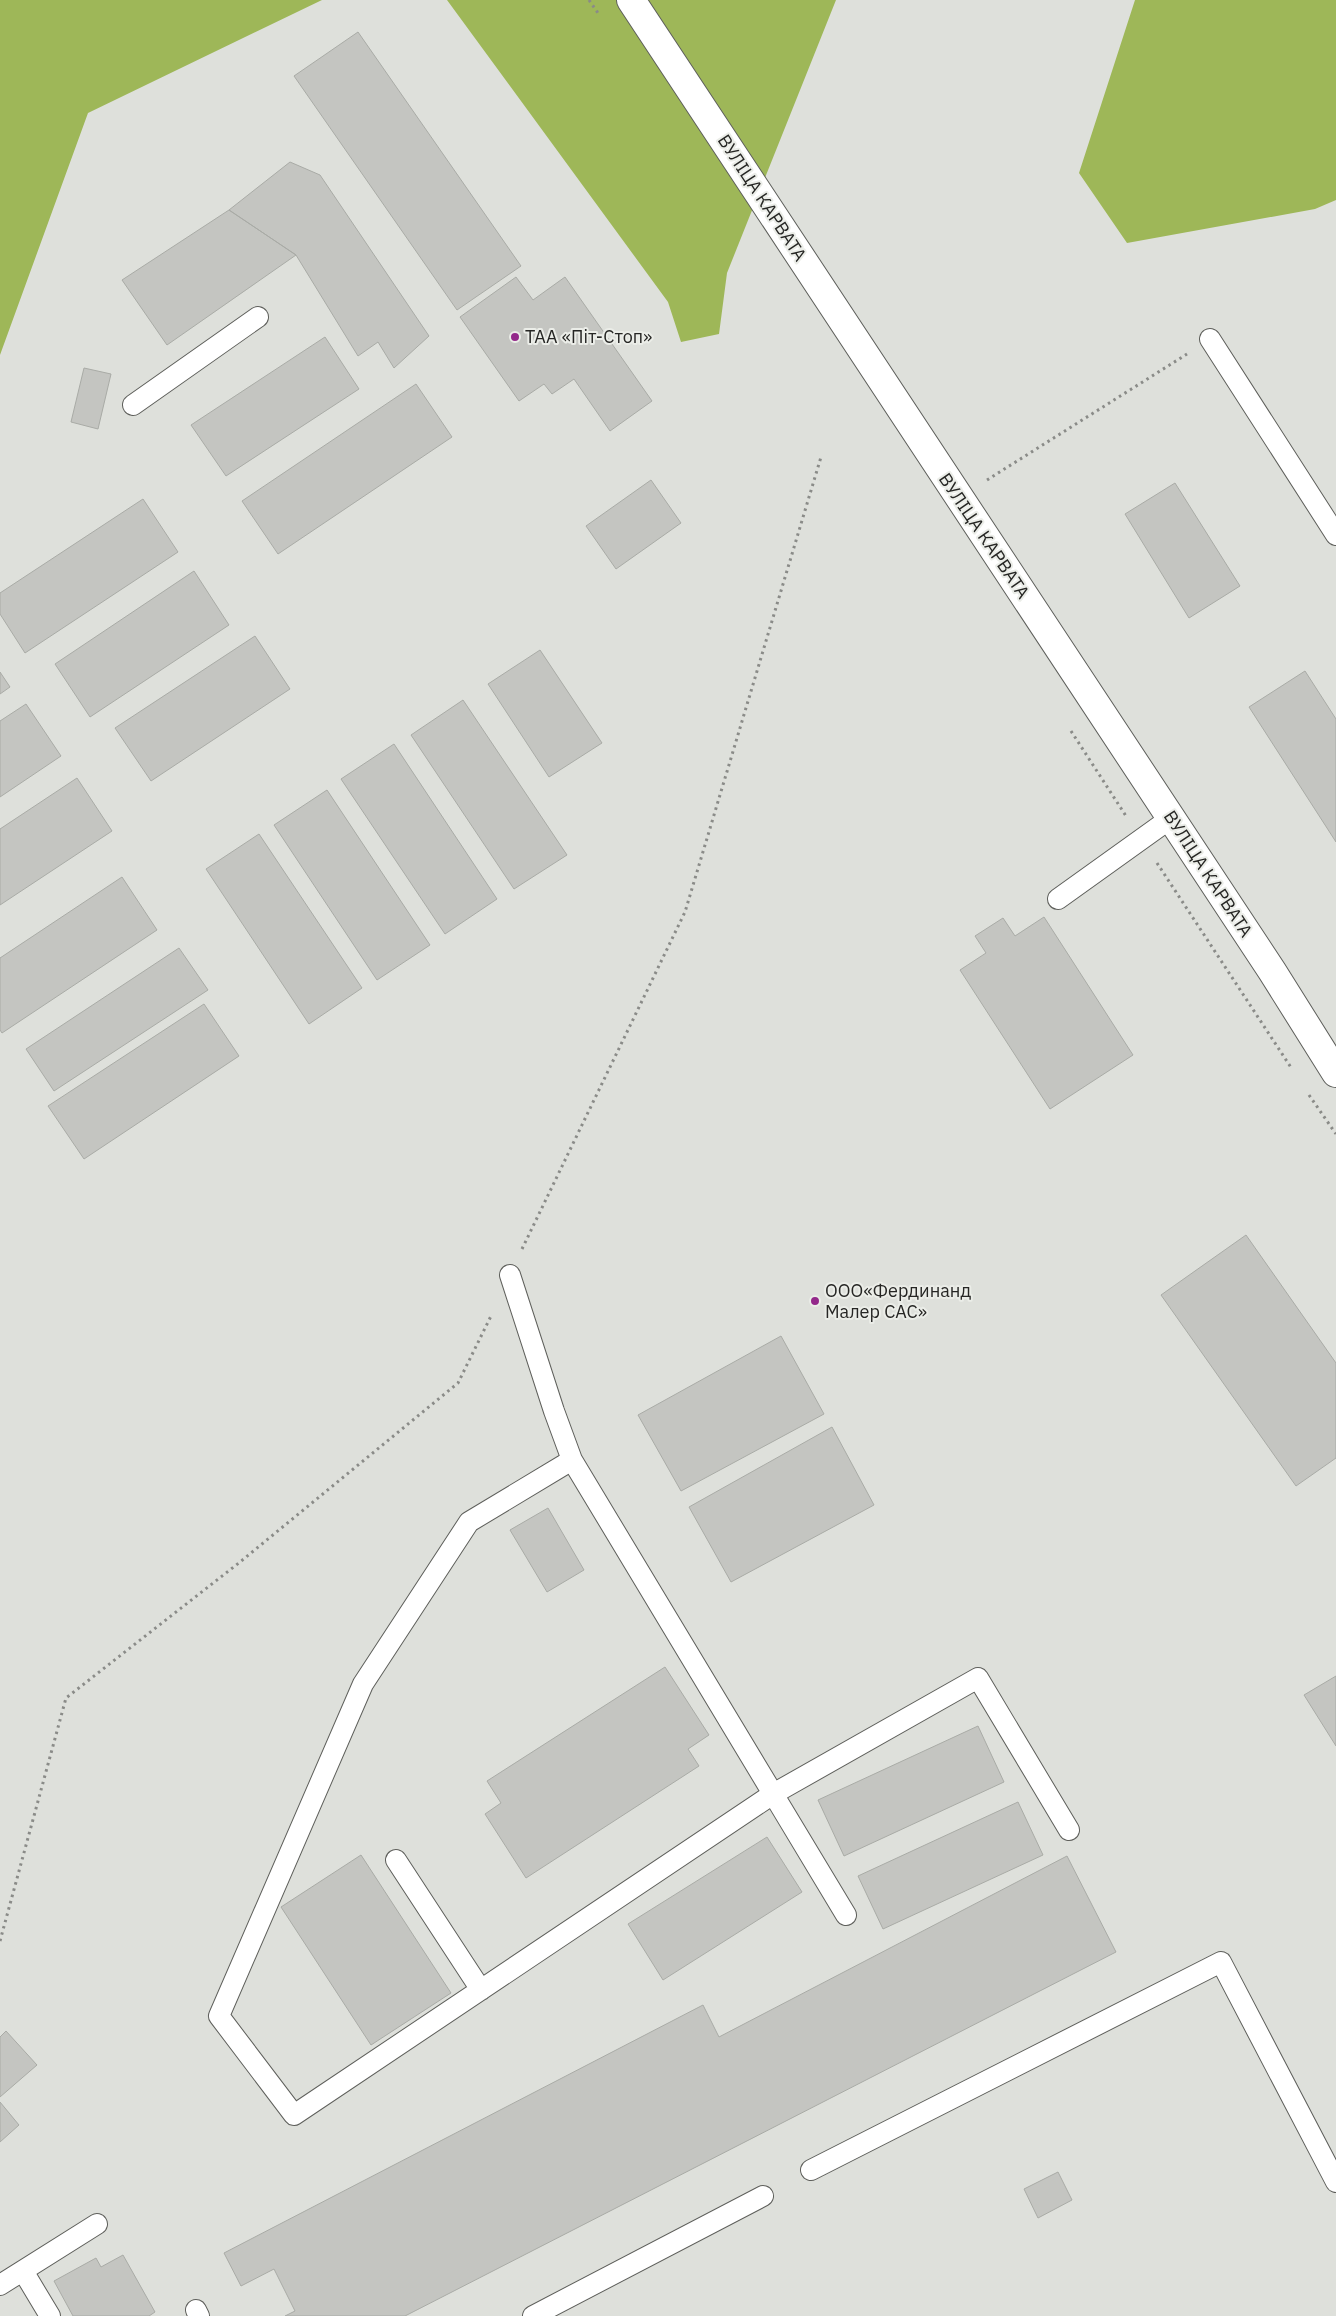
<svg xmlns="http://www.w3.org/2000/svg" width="1336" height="2316" viewBox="0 0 1336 2316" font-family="'IBM Plex Sans',sans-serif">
	<rect width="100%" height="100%" fill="#dee0db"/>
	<path fill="#9eb758" d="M0,0H322L88,113L0,355Z
		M447,0H836L727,273L719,334L681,342L668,302Z
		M1135,0H1336V200L1315,209L1127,243L1079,173Z"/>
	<path fill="#c4c5c1" stroke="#a9aba6" d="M358,32L521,266L457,310L294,76Z
		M290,162L320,175L429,336L394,368L378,342L358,356L296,255L229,210Z
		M229,210L296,255L167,345L122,280Z
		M516,277L533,300L565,277L652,401L610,431L574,379L552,394L544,384L519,401L460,317Z
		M325,337L359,389L226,476L191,425Z
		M84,368L111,374L98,429L71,422Z
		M416,384L452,437L278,554L242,501Z
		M651,480L681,523L616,569L586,526Z
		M1175,483L1240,586L1189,618L1125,514Z
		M143,499L178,552L25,653L0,614V593Z
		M194,571L229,625L90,717L55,664Z
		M255,636L290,689L151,781L115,728Z
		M540,650L602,743L549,777L488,684Z
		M1305,671L1336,719V842L1249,707Z
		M0,672L10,687L0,694Z
		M463,700L567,855L514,889L411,735Z
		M26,704L61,756L0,797V721Z
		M394,744L497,899L445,934L341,779Z
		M77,778L112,831L0,905V829Z
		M327,790L430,945L377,980L274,825Z
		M259,834L362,988L309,1024L206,869Z
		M122,877L157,930L2,1033L0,1030V958Z
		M1044,917L1133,1055L1050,1109L960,970L986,953L975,936L1003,918L1015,936Z
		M179,948L208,990L54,1091L26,1049Z
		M204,1004L239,1056L84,1159L48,1106Z
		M1246,1235L1336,1363V1458L1296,1486L1161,1295Z
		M781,1336L824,1414L681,1491L638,1415Z
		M832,1427L874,1505L731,1582L689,1507Z
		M548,1508L584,1570L547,1592L510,1530Z
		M665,1667L709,1735L688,1749L699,1766L526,1878L485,1814L501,1803L487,1781Z
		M1336,1676V1746L1304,1695Z
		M978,1726L1004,1782L844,1856L818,1800Z
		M1018,1802L1043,1855L883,1929L858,1876Z
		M767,1837L802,1892L663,1980L628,1924Z
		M361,1855L451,1993L371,2045L281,1907Z
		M1067,1856L1116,1952L405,2316H285L295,2311L274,2269L241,2286L224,2253L703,2005L719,2037Z
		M6,2031L37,2065L0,2097V2037Z
		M0,2102L19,2125L0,2142Z
		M1058,2172L1072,2200L1038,2218L1024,2189Z
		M123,2255L155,2312L149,2316H73L54,2281L96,2258L101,2267Z"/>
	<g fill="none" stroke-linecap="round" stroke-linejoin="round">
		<g stroke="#5e5f5b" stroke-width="22">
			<path id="service" d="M1210,339L1336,535
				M133,405L258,317
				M1058,899L1171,818
				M510,1275L554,1411L572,1460L846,1915
				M572,1460L469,1522L363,1684L219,2016L294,2115L773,1794L978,1678L1069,1830
				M396,1860L481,1990
				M811,2170L1221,1962L1336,2182
				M23,2271L50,2316
				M0,2285L97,2224
				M196,2310L199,2316
				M533,2316L763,2196"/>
		</g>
		<g stroke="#5e5f5b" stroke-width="30">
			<path id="minor" d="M631,0L1272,971L1336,1073"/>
		</g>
		<path stroke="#8a8b88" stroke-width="3" stroke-dasharray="2.5 4" stroke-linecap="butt" d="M589,0L600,16
			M987,480L1187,354
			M1071,731L1126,816
			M1157,863L1292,1069
			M1309,1095L1336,1134
			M522,1249L685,912L821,457
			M0,1941L66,1698L240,1562L458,1383L492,1314"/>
		<use href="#service" stroke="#fff" stroke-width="20"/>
		<use href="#minor" stroke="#fff" stroke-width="28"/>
	</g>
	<g fill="#93288a" stroke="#ebede8" stroke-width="2">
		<circle cx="515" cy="337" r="5"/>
		<circle cx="815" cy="1301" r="5"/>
	</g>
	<g text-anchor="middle" stroke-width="4" stroke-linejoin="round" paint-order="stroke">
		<g font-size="18" fill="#262624" stroke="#ebede8">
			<text transform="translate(762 198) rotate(57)" y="6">ВУЛІЦА КАРВАТА</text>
			<text transform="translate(984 536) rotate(56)" y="6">ВУЛІЦА КАРВАТА</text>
			<text transform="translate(1208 874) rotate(57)" y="6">ВУЛІЦА КАРВАТА</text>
		</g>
		<g font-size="18" fill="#262624" stroke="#ebede8" text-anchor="start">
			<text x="525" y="343">ТАА «Піт-Стоп»</text>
			<text x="825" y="1297">ООО«Фердинанд<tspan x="825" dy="21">Малер САС»</tspan></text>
		</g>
	</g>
</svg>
